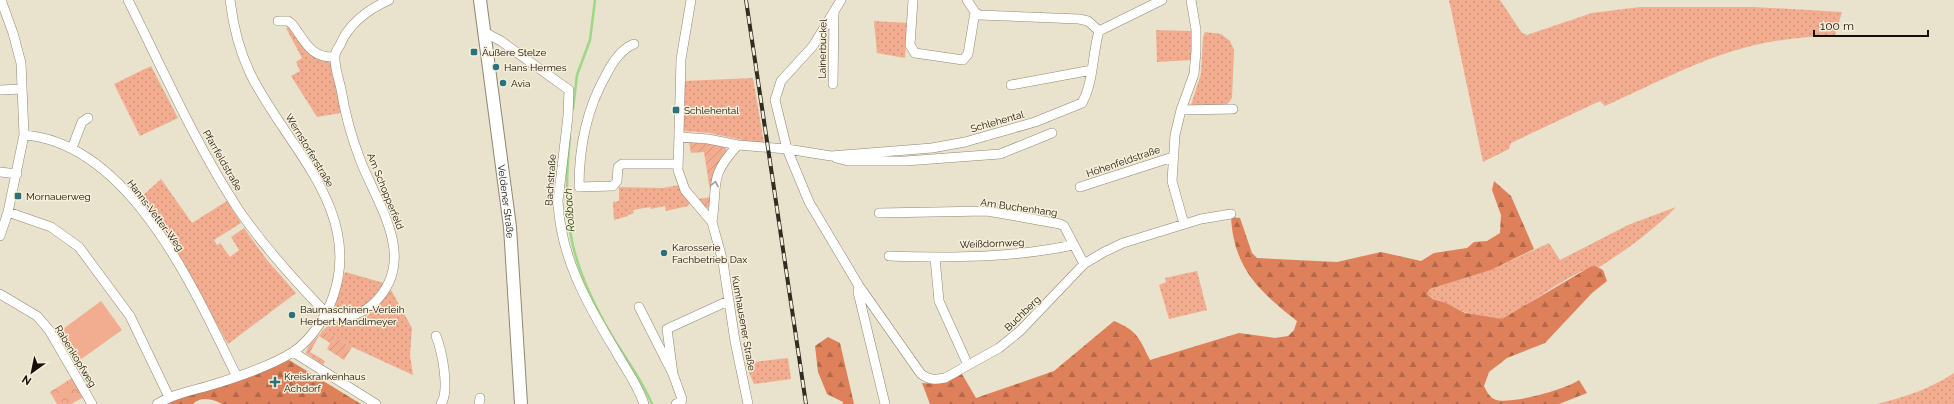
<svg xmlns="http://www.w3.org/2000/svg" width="1954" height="404" viewBox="0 0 1954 404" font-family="Raleway,sans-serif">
	<defs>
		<pattern id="grass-dots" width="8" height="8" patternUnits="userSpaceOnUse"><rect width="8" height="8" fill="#f2ad90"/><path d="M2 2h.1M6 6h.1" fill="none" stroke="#cf947b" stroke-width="1.8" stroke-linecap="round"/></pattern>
		<pattern id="forest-firs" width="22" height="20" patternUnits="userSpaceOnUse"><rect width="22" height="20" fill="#de815a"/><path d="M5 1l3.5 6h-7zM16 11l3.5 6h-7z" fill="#b36849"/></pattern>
		<pattern id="park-crowns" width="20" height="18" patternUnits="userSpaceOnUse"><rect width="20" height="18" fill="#f2ad90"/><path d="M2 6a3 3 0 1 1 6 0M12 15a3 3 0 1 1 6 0" fill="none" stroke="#cf947b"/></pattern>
		<pattern id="garden-furrows" width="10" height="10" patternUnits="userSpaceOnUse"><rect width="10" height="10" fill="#f2ad90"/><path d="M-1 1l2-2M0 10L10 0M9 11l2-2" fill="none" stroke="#cf947b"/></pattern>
	</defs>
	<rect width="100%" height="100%" fill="#e9e2cc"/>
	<path fill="url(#grass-dots)" d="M1449,0H1500L1522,33L1527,35L1592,13L1640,7H1754L1842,12L1835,35C1808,37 1781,39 1755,45C1703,57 1654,84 1605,106L1600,101L1511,143L1509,149L1483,162Z
		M874,21L907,23L905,58L877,53Z
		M289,27L312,56L327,60L331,63L341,113L317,117L291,76L300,71L296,62L302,58L286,28Z
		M1156,30L1192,31V60L1157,62Z
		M1205,32L1221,34L1230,41L1234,50L1232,98L1226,106L1191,105L1201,74L1203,37Z
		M151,66L178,118L140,136L114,84Z
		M753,78L764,143L743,142V140L709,133L684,131L683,114H685V109L683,108V81Z
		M161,179L192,223L227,201L241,223L214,240L217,245L220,243L230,257L239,250L231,237L244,228L267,260L296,293L228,344L182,263L138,200Z
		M679,185L690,203L688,206L666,211L665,206L651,209L650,207L633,210L634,213L628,215V216L614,220L613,202L619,201V187L663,188Z
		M1676,207C1654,230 1626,250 1598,268C1584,263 1530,304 1515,312C1511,314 1506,319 1502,319C1485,321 1466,313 1451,306C1443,302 1434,300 1427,294L1430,289L1491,270L1549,243L1560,260L1628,225Z
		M1197,271L1207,310L1169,319L1159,285L1166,282L1165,278Z
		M345,272L384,283C374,297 363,312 343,311L335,306Z
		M391,290L412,328L410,355L413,375L352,347L323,330C337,316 356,324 370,314C378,307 384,297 391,290Z
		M788,358L791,379L754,384L745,363Z
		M1954,373V404H1877C1905,397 1930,389 1954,373Z"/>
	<path fill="url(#forest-firs)" d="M1494,181L1511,196L1534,249L1491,270L1430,289L1427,294L1433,299L1446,303L1465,313L1502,319L1590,267L1595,266L1603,270L1607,281L1592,293L1545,343L1507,358L1489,372L1484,386C1487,392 1489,397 1496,400C1511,404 1565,390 1579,380L1587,393L1559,404H930L922,383L937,384L962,374L976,398L1054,371L1114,321C1138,331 1139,338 1150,360L1239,333L1275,338L1288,336L1294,330L1297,321C1259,291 1234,269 1231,217L1240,218L1252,253L1257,258L1337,262L1381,252L1421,261L1434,253L1467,248L1474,242L1487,241L1500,233L1501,215L1492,190Z
		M828,337L840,343L854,404H843V402L827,394L818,372L815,346Z
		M289,360L361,404H222C214,399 200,396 193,404H164Z"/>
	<path fill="url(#park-crowns)" d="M72,378L84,397L71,404H57L50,392Z"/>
	<path fill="url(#garden-furrows)" d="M696,141L725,146L727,153L711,207L705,208L698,199L711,197L704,152L691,153L689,142Z
		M323,330L352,347L344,360L327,349L330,343L319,336L310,352L325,361L323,365L306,353C307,344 318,338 323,330Z"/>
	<path fill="#f2ad90" d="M101,301L122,330L80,360L59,332Z"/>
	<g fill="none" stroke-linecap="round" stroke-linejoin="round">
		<path stroke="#9cd886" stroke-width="2.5" d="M573,109L577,75L590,40L595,0
			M570,138C561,220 570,264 612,336C625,358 642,380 652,404"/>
		<g stroke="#8e8874" stroke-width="10">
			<path id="minor" d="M128,0C163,70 195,143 238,209C264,247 294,280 326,313
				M691,0L681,59L678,170L685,190L712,222L723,262L735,341L748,404
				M841,0L813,46L781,81L775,100L787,149L809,202L859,286L921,374C929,380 935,380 945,378L999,348L1020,331L1084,264L1104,252L1123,243L1201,219L1231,214
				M913,0L910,45L915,53L963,60L968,54L975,12
				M967,0L975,12L979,15L1079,19L1088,21L1099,31
				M278,21H288L292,24C306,42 310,58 335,57
				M484,32L501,41L569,90L568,116L558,201C560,256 587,304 615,350C625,368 638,385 644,404
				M634,44C621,49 612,63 606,75C586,110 579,147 579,187L613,186L617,181L618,167L622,164H677
				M833,84L834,14
				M1011,85L1092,70
				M0,90L22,89
				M1181,110L1233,109
				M24,135C131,143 196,293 237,377
				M680,137L708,139L738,145L787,149L831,156L932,148L965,142L1035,122L1082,103C1094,81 1092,55 1099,31L1162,0
				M72,148L82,122L88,118
				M836,158L848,161H905L1000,154L1052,133
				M0,172L17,174
				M1080,187L1173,157
				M8,212L51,227L79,247L130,316L169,397
				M879,213L987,211L1060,224L1064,226L1084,264
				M712,222C718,184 708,177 738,145
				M1184,224L1172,181L1175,135L1181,110L1194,74L1196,51V30L1191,0
				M0,236L8,212L24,135L21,63L13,33L1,0
				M889,256C950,258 1013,258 1073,245
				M935,258L939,301L968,365
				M859,286L858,292L885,404
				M0,294L37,316L49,330L92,404
				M639,307L673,374L682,399L681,402L676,404
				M326,313C343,319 360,316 373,304C419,261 379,207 361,162C352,139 345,114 341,89C339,80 334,66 335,56C335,53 338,48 340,45C349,23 367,10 389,0
				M436,336C442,351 450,390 441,404
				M293,352L376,404
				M673,374L667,329L728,301
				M157,404C173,394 191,391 208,386C235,378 269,367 293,352C311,340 326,317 333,297C364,209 284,144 250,73C239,50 233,25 230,0
				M479,404L480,398"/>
		</g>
		<g stroke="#8e8874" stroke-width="14">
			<g id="major">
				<path id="s1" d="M480,0L510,227L521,404"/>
			</g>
		</g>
		<use href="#minor" stroke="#fff" stroke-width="9"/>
		<use href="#major" stroke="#fff" stroke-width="12"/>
		<g stroke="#302d24" stroke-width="4">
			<path id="rail" d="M746,0L806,404"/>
		</g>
		<use href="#rail" stroke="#f7efd9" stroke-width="2.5" stroke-dasharray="8" stroke-linecap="butt"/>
	</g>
	<defs><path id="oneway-chevron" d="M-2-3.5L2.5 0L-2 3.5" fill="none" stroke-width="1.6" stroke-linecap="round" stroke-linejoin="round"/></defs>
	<use stroke="#a19f9d" href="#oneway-chevron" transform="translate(715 184) rotate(-78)"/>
	<g fill="#29717c" stroke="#f7efd9" stroke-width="1.5">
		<rect x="470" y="48" width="8" height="8" rx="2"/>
		<circle cx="496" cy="67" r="4"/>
		<circle cx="503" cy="83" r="4"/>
		<rect x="672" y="106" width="8" height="8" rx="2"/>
		<rect x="14" y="192" width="8" height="8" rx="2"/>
		<circle cx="664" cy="253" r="4"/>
		<circle cx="292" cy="315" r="4"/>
		<path d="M273 376h4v4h4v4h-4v4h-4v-4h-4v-4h4z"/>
	</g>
	<g text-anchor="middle" stroke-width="3" stroke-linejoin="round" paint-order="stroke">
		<g font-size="10" fill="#131009" stroke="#f7efd9">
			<text transform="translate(822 49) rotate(-89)" y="4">Lainerbuckel</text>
			<text transform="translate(997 121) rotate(-16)" y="4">Schlehental</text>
			<text transform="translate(310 150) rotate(59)" y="4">Wernstorferstraße</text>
			<text transform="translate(223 160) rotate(60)" y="4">Pfarrfeldstraße</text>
			<text transform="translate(1123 161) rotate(-19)" y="4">Höhenfeldstraße</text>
			<text transform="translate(550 180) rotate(-86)" y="4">Bachstraße</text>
			<text transform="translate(386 191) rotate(68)" y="4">Am Schopperfeld</text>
			<text dy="4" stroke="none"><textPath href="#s1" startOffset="203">Veldener Straße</textPath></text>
			<text transform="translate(1019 207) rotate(8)" y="4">Am Buchenhang</text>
			<text transform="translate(156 215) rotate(53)" y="4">Hanns-Vetter-Weg</text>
			<text transform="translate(992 243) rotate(-2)" y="4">Weißdornweg</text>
			<text transform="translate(1022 313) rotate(-44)" y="4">Buchberg</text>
			<text transform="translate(744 323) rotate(80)" y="4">Kumhausener Straße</text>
			<text transform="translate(76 356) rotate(59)" y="4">Rabenkopfweg</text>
		</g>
		<g font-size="10" fill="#131009" stroke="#f7efd9" text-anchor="start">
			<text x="482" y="56">Äußere Stelze</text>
			<text x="504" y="71">Hans Hermes</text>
			<text x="511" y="87">Avia</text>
			<text x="684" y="114">Schlehental</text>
			<text x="26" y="200">Mornauerweg</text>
			<text x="672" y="251">Karosserie<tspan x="672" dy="12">Fachbetrieb Dax</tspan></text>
			<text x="300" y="313">Baumaschinen-Verleih<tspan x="300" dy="12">Herbert Mandlmeyer</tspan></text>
			<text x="284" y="380">Kreiskrankenhaus<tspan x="284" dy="12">Achdorf</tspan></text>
		</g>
		<g font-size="11" font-style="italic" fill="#153b02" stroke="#f7efd9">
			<text transform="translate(569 210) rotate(-94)" y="4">Roßbach</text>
		</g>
	</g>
	<g transform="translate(32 372) rotate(213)" stroke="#f7efd9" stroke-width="3" paint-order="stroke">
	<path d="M0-3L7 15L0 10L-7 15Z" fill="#131009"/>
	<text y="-6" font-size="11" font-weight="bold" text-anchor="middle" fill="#131009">N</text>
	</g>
	<path d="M1814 30v6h114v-6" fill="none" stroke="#131009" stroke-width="2"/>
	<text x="1820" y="30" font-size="12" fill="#131009" stroke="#f7efd9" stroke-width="3" paint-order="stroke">100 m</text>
</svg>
